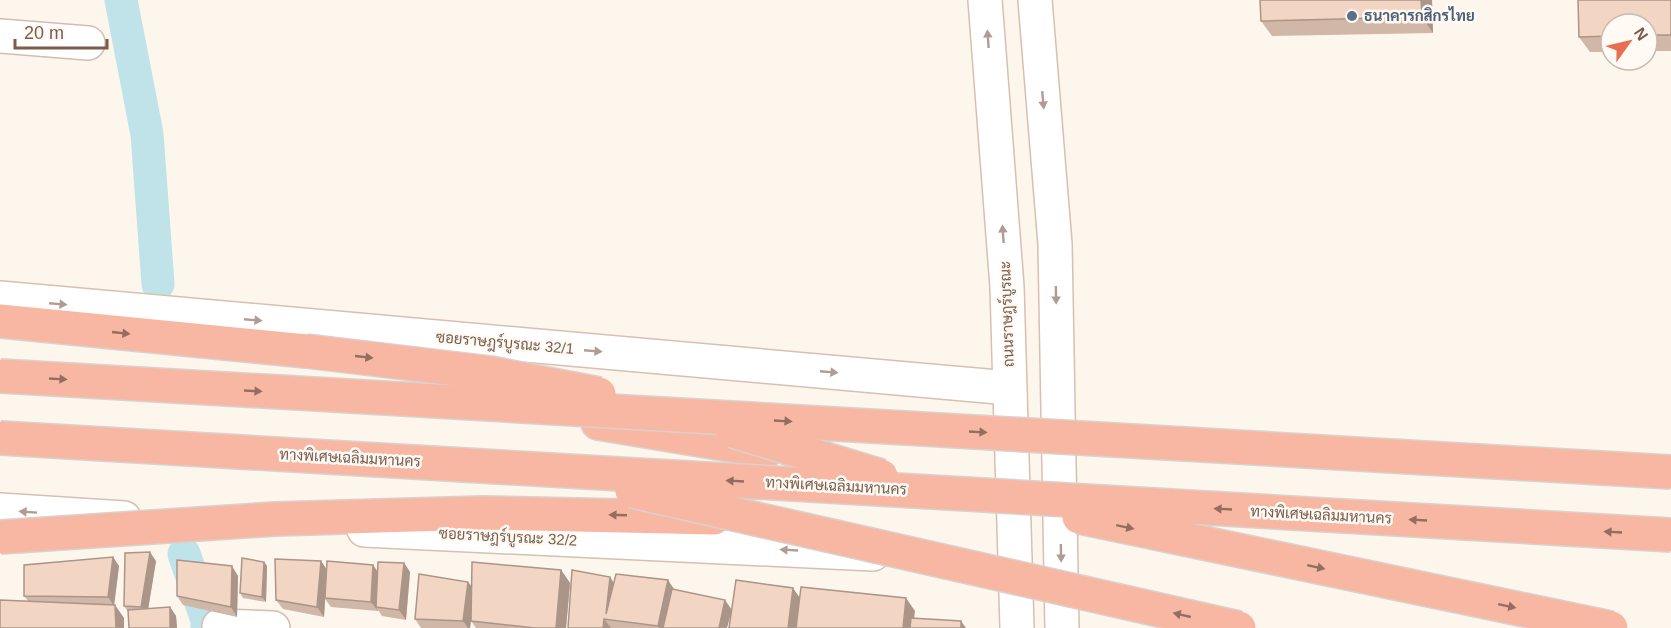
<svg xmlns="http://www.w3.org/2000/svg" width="1671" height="628" viewBox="0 0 1671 628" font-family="Arial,Sarabun,sans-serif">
	<rect width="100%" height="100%" fill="#fdf6ec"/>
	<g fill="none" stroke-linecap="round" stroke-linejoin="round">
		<path stroke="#bfe3e8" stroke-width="33" d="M121,0L147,134L158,284
			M184,554L207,620V628"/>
		<g stroke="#d1beb0" stroke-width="36">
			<path id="street" d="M0,36L88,43
				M219,626L273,628"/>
		</g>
		<g stroke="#d6c0b0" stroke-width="36">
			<path id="secondary" d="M985,0L1007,287L1017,628
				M1035,0L1055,244L1062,628
				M0,298L1009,388
				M0,510L124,518
				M364,530L873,554"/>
		</g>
		<g stroke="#dad1cd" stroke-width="36">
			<path id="highway" d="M0,321L306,351
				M598,423L766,451
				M275,519L482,513L714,518"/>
		</g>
		<use href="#street" stroke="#fff" stroke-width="33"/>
		<use href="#secondary" stroke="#fff" stroke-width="33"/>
		<use href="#highway" stroke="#f7b7a3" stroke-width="33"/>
		<g stroke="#dad1cd" stroke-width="36" stroke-linecap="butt">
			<path id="highway-bridge" d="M306,351L490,373L599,394
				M0,376L1671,472
				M733,431L881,476
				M0,438L1671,535
				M632,491L1239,628
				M1079,517L1611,628
				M0,537L275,519"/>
		</g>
		<use href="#highway-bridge" stroke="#f7b7a3" stroke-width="33"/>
	</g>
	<path fill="#d1b7a8" d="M1260,0H1432L1433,33L1272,36L1261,21Z
		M1671,0V51H1647V24H1611V52H1590L1579,37Z
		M113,557L119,566L114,605L124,618L28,601L24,596Z
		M156,561L148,609L170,607L176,616L177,628H129V613L124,606Z
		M321,561L327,570L373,565L378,572L404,563L410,572L406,620L382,616L378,610V611L331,607L325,599L324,617L283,609L276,600Z
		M264,562L267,566L266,602L243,598L240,593Z
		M561,570L570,583L566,628H476L471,621V618L470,628H421L415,619L468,582L472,587Z
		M238,576L237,617L183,605L177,596Z
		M610,577L614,583L674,589L727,628H568Z"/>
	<path fill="#aa9588" d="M1421,0H1432L1433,33L1422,17Z
		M150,552L156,561L147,616L141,607Z
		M113,557L119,566L114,606L108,597Z
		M321,561L327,570L324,617L317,607Z
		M264,562L267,566L266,602L262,597Z
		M404,563L410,572L406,620L399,610Z
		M373,565L379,574L376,607L378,611L371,602Z
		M232,566L238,576L237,617L231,607Z
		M561,570L570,583L566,628H556Z
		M610,577L616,587L606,614Z
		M668,580L674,589L666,628H659L658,626Z
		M468,582L475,591L470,628H468L463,621Z
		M793,588L802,601L798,628H788Z
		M906,598L915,611L913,628H903Z
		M725,600L732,610L727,628H719Z
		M115,605L124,618V628H116Z
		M170,607L176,616L177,628H170Z
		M604,619L611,628H603Z
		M961,621L966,628H961Z"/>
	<path fill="#f3d5c3" stroke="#aa9588" stroke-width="1.5" d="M1260,0H1421L1422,17L1261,21Z
		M1578,0H1671V35H1647V24H1611V36L1579,37Z
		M150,552L141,607L124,606L125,553Z
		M113,557L108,597L24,596V565Z
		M242,558L264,562L262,597L240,593Z
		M275,559L321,561L317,607L276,600Z
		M177,560L232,566L231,607L177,596Z
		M327,561L373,565L371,602L325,598Z
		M378,562L404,563L399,610L376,607Z
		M472,562L561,570L556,628H535L471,621Z
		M572,570L610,577L606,614L616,574L668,580L658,626L604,619L603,628H568Z
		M419,574L468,582L463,621L415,619Z
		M736,580L793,588L788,628H729Z
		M801,587L906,598L903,628H796Z
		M672,589L725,600L719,628H663Z
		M0,600L115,605L116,628H0Z
		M170,607V628H129L128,610Z
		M911,618L961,621V628H910Z"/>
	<defs><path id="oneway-solid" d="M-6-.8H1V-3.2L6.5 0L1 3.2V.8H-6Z" transform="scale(1.5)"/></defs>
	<g fill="#af9d94">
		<use href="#oneway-solid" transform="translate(988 39) rotate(-94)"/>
		<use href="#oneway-solid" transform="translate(1043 100) rotate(85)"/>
		<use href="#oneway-solid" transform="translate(1003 234) rotate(-94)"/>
		<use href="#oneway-solid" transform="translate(1056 295) rotate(89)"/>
		<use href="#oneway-solid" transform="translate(58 304) rotate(5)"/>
		<use href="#oneway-solid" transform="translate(253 320) rotate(5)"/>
		<use href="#oneway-solid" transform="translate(593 351) rotate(5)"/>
		<use href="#oneway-solid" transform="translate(829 372) rotate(5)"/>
		<use href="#oneway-solid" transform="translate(28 512) rotate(-176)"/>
		<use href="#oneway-solid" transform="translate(789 550) rotate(-177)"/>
		<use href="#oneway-solid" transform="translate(1061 553) rotate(89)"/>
	</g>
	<g fill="#936e5e">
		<use href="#oneway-solid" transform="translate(121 333) rotate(6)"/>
		<use href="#oneway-solid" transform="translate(364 357) rotate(6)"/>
		<use href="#oneway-solid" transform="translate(58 379) rotate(3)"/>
		<use href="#oneway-solid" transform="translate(253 391) rotate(3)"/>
		<use href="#oneway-solid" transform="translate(783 421) rotate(3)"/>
		<use href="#oneway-solid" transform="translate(978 432) rotate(3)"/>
		<use href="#oneway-solid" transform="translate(735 481) rotate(-177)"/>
		<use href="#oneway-solid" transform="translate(1223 509) rotate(-177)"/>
		<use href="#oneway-solid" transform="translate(618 515) rotate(-178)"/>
		<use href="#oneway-solid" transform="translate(1418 520) rotate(-177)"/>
		<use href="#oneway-solid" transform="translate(1125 527) rotate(12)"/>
		<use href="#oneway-solid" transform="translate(1613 532) rotate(-177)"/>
		<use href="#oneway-solid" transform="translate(1316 567) rotate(12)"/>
		<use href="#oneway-solid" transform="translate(1507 606) rotate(12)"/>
		<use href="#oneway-solid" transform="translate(1182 615) rotate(-167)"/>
	</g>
	<circle fill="#5c6f8a" stroke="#fffaf3" stroke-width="2" cx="1352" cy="16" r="6"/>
	<g text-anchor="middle" stroke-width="5" stroke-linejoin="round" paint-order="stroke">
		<g font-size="15" font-weight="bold" fill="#4e5e75" stroke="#fffaf3" text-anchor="start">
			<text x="1364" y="21">ธนาคารกสิกรไทย</text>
		</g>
		<g font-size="15" fill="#7a5c4d" stroke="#fffaf3">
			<text transform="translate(1007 314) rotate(-92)" y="5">ถนนราษฎร์บูรณะ</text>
			<text transform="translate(505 343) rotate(5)" y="5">ซอยราษฎร์บูรณะ 32/1</text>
			<text transform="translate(350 458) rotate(3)" y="5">ทางพิเศษเฉลิมมหานคร</text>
			<text transform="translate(836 486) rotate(3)" y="5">ทางพิเศษเฉลิมมหานคร</text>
			<text transform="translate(1321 515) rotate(3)" y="5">ทางพิเศษเฉลิมมหานคร</text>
			<text transform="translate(508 537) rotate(3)" y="5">ซอยราษฎร์บูรณะ 32/2</text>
		</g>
	</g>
	<g transform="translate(1629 42) rotate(56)"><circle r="28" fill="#fffaf3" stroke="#cabbb1" stroke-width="1.5"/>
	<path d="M0-4.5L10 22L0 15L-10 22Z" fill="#e76f51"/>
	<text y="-9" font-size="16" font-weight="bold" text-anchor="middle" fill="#7a5c4d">N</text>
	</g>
	<path d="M15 39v9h92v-9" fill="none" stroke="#7a5c4d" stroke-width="3"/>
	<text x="24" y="39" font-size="18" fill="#7a5c4d" stroke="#fffaf3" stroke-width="4.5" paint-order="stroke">20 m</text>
</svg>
